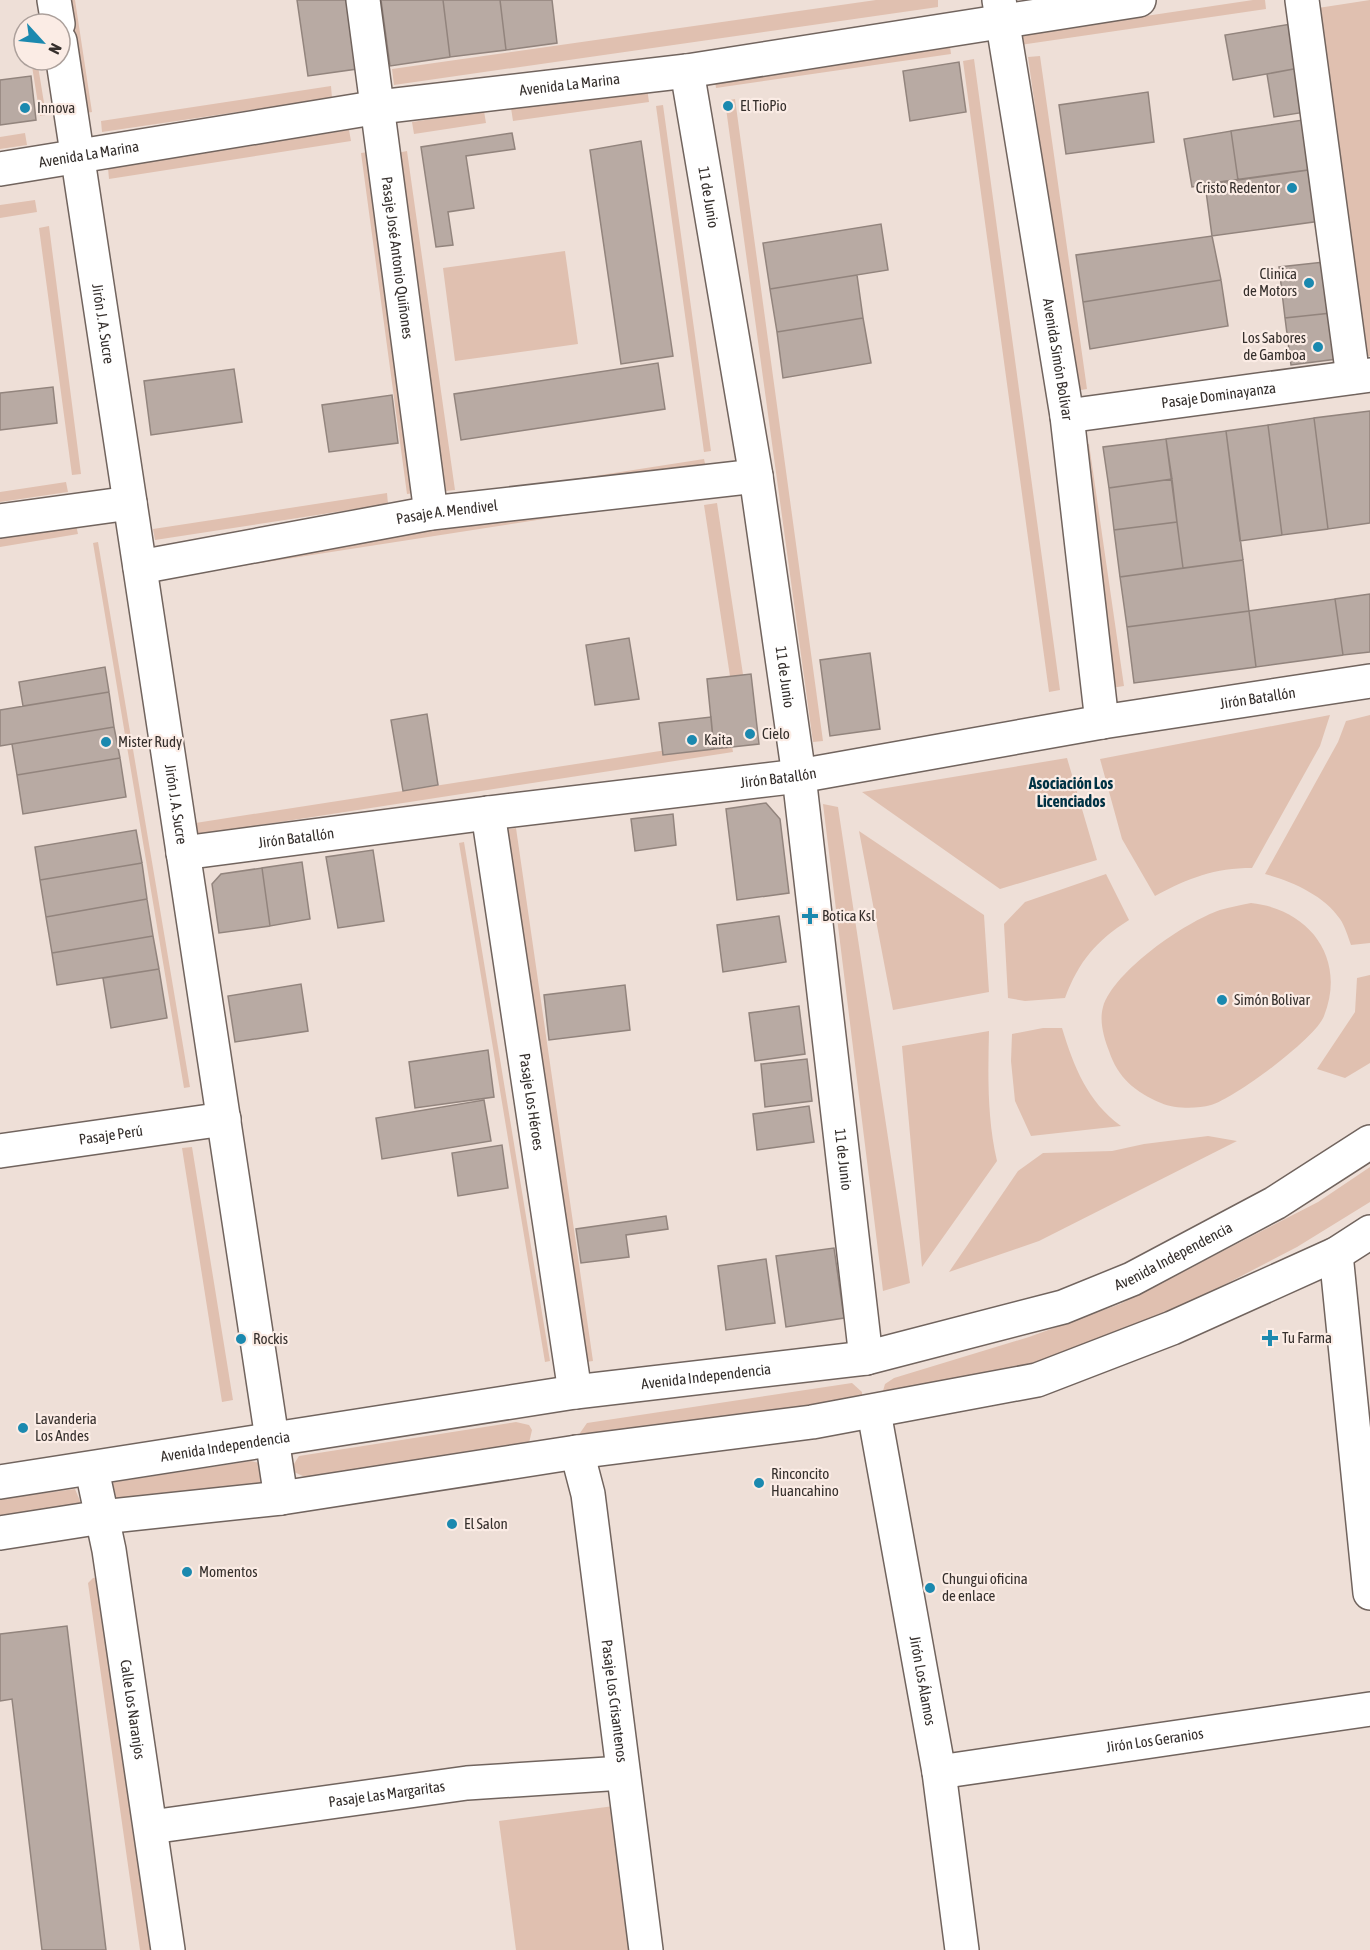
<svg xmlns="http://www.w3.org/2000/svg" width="1370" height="1950" viewBox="0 0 1370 1950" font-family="'Asap Condensed',sans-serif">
	<rect width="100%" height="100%" fill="#eedfd7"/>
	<path fill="#e0c0b0" d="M59,0H75L92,112L76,115Z
		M876,0H938V7L394,85L392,69Z
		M1253,0H1265L1266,9L1020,45L1018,35Z
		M1370,0V356L1355,358L1305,10Z
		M949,39L951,54L716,88L714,72Z
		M1040,56L1087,389L1075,391L1028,57Z
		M974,59L1060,690L1049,692L963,61Z
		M31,60H37L46,115L40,116Z
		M331,86L332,98L102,132L101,121Z
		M647,88L649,102L513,121L511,108Z
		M735,99L823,741L813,742L725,101Z
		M663,105L711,451L704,452L656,106Z
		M484,111L486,123L414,134L412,122Z
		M349,130L351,141L109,179L108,168Z
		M25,133L27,145L0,149V137Z
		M407,151L455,490L446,491L397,153Z
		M368,152L414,493L407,494L361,153Z
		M35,200L37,212L0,218V205Z
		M49,226L81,474L72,475L39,228Z
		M565,251L578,344L455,361L443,268Z
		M1089,444L1124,686L1111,688L1077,445Z
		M704,459L706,468L459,497Z
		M66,482L68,492L0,502V492Z
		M698,489L699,495L157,579L155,572Z
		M387,493L388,504L155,540L153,529Z
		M717,503L751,727L738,729L704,505Z
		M76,525L78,534L0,547V538Z
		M98,542L190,1087L184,1088L93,543Z
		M1330,715L1320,746L1252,868C1215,868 1188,878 1155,896L1122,839L1100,759Z
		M1370,715V943L1351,945C1348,937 1345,926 1340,919C1324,895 1291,881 1265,874L1338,742L1346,721Z
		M731,740L733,752L190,836L189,824Z
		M1067,758L1097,860L1000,889L862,792Z
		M823,804L838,807L910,1283L883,1291Z
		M516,828L593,1361L579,1363L503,830Z
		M859,831L984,915L989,992L893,1010Z
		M464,842L550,1361L545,1362L459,843Z
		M1106,874L1129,920C1096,941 1079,961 1065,998L1025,1001L1008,998L1004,924L1025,902Z
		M1251,903C1309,909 1347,958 1324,1016C1316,1038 1234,1099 1211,1105C1197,1109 1175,1109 1161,1103C1135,1092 1118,1078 1109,1051C1104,1038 1099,1021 1103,1007C1114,971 1185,922 1220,910C1230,907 1241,905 1251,903Z
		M1370,975V1063L1345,1078L1317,1069L1355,1012L1357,978Z
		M1043,1028H1062C1074,1067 1087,1101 1121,1126L1031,1136L1015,1101L1011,1061L1012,1034Z
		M989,1031C988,1075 987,1118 997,1161L922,1267L902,1046Z
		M1208,1136L1237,1141L1039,1241L949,1272L1018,1171L1043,1153L1112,1151L1144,1144Z
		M192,1147L233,1400L222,1402L182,1148Z
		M1370,1167V1202L1297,1247L1126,1336L1002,1381L881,1398L885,1384L894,1378L1029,1337L1120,1304L1318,1202Z
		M852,1383L862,1392V1398L582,1439L580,1433L587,1423Z
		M516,1422L529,1425L532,1430L529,1443L524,1446L305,1477L294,1472L292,1467L299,1456Z
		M251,1461L264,1464V1482L259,1485L110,1505L108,1483Z
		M75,1489L80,1501L79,1507L0,1522V1499Z
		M99,1577L157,1950H140L88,1583L93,1578Z
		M614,1806L634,1950H516L499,1821Z"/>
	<path fill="#b8aaa3" stroke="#92847d" stroke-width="1.5" d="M297,0H346L357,69L308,76Z
		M381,0H443L450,57L390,66Z
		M443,0H500L506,50L450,57Z
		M500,0H552L557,43L506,50Z
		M1291,24L1299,68L1233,80L1225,35Z
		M959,62L966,112L910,121L903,71Z
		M1299,68L1306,112L1274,117L1267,74Z
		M31,76L36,120L0,125V80Z
		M1148,92L1154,142L1066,154L1059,105Z
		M1316,118L1322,168L1238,180L1231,131Z
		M1231,131L1238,180L1192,187L1184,139Z
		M512,133L515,149L466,156L474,208L448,212L453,245L436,247L421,147Z
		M641,141L673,356L621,364L590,150Z
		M1322,168L1328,220L1212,236L1205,184Z
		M881,224L888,270L770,289L763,243Z
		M1212,236L1221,280L1083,302L1076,255Z
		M1324,262L1331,313L1285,318L1279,267Z
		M857,275L863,318L777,332L770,289Z
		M1221,280L1228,326L1090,349L1083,302Z
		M1331,313L1337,359L1291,365L1285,318Z
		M863,318L871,363L783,378L777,332Z
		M658,363L665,409L461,440L454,394Z
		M234,369L242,422L151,435L144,381Z
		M53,387L57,423L0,430V393Z
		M392,395L398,443L329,452L322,405Z
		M1370,411V523L1328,529L1314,418Z
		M1314,418L1328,529L1282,535L1268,425Z
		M1268,425L1282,535L1240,541L1226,431Z
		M1226,431L1243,560L1183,568L1166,439Z
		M1166,439L1172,479L1109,488L1103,447Z
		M1172,479L1177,522L1114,530L1109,488Z
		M1177,522L1183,568L1120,577L1114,530Z
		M1243,560L1249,611L1127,627L1120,577Z
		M1370,594V652L1343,655L1335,599Z
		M1335,599L1343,655L1256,667L1249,611Z
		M1249,611L1256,667L1134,683L1127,627Z
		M629,638L639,699L595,705L586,645Z
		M870,653L880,729L830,736L820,660Z
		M105,667L109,692L23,706L19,682Z
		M751,674L759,744L714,749L707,679Z
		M109,692L114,727L0,746V710Z
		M427,714L438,785L403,791L391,720Z
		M711,717L714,749L663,755L659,723Z
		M114,727L120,758L17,775L12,744Z
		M120,758L126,797L23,814L17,775Z
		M766,803L780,819L789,893L737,900L726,809Z
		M673,814L676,845L635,851L631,819Z
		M136,830L142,863L40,880L35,847Z
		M373,850L384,921L338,928L326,857Z
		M302,862L310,919L270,926L262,868Z
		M142,863L147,899L46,917L40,880Z
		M262,868L270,926L219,933L212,884L221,874Z
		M147,899L153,936L52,953L46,917Z
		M779,916L786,962L723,972L717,925Z
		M153,936L159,969L57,985L52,953Z
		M159,969L167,1018L111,1028L103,978Z
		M301,984L308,1031L235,1042L228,996Z
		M625,985L630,1030L549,1040L544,995Z
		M799,1006L805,1054L755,1061L749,1013Z
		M488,1050L494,1097L415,1108L409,1062Z
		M807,1059L812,1101L765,1107L761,1064Z
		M484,1100L491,1141L382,1159L376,1118Z
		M809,1106L814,1142L757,1150L753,1114Z
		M502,1145L508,1188L458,1196L452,1153Z
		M666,1216L668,1229L626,1235L629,1257L581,1263L576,1229Z
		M834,1248L844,1318L786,1327L776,1256Z
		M766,1259L775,1323L726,1330L718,1266Z
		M67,1626L106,1950H42L12,1699L0,1701V1634Z"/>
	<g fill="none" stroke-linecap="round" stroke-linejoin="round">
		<g stroke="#71645e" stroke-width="36">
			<g id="minor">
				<path d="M54,0L58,24"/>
				<path id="s1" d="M363,0L431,513"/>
				<path id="s2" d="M999,0L1067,416L1102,722"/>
				<path d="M1302,0L1353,377"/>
				<path id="s3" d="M60,41L281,1498"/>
				<path id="s4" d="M687,71L756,476L799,776L866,1358"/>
				<path id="s5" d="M0,169L379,107L687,71L1139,0"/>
				<path id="s6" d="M1067,416L1370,375"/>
				<path d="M0,521L130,503"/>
				<path id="s7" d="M140,567L431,513L756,476"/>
				<path id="s8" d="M488,813L575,1392"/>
				<path id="s9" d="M183,853L488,813L799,776L1102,722L1370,681"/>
				<path id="s10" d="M0,1151L224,1119"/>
				<path d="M1336,1254L1370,1593"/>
				<path id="s11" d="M874,1412L939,1772L962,1950"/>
				<path id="s12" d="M577,1452L588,1494L646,1950"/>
				<path id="s13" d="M92,1470L109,1550L168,1950"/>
				<path id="s14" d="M0,1482L575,1392L866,1358L1063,1307L1132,1279L1275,1203L1370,1142"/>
				<path d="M0,1533L102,1517L281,1498L577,1452L812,1422L1037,1380L1172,1328L1336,1254L1370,1232"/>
				<path id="s15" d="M939,1772L1370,1709"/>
				<path id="s16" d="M151,1827L467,1783L623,1773"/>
			</g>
		</g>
		<use href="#minor" stroke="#fff" stroke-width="33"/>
	</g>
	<g fill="#1b89af" stroke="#fbece5" stroke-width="2">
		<circle cx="728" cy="106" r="6"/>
		<circle cx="25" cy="108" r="6"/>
		<circle cx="1292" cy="188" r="6"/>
		<circle cx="1309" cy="283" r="6"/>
		<circle cx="1318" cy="347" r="6"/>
		<circle cx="750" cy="734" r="6"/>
		<circle cx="692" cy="740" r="6"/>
		<circle cx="106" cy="742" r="6"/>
		<path d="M807 907h6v6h6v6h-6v6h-6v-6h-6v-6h6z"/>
		<circle cx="1222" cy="1000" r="6"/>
		<path d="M1267 1329h6v6h6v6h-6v6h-6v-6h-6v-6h6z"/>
		<circle cx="241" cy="1339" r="6"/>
		<circle cx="23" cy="1428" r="6"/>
		<circle cx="759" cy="1483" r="6"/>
		<circle cx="452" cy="1524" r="6"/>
		<circle cx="187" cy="1572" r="6"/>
		<circle cx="930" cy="1588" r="6"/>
	</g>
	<g text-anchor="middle" stroke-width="4.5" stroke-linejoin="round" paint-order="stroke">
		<g font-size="15" fill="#352f2c" stroke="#fbece5">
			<text dy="5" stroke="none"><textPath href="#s5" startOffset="576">Avenida La Marina</textPath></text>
			<text dy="5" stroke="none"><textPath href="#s5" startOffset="90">Avenida La Marina</textPath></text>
			<text dy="5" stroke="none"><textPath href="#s4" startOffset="128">11 de Junio</textPath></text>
			<text dy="5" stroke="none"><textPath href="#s1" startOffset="260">Pasaje José Antonio Quiñones</textPath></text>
			<text dy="5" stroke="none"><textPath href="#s3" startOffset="286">Jirón J. A. Sucre</textPath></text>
			<text dy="5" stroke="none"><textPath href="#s2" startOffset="364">Avenida Simón Bolívar</textPath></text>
			<text dy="5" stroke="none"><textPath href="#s6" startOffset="153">Pasaje Dominayanza</textPath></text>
			<text dy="5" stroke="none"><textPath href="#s7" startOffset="312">Pasaje A. Mendivel</textPath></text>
			<text dy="5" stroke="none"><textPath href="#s4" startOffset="614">11 de Junio</textPath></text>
			<text dy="5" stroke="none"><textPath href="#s9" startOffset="1086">Jirón Batallón</textPath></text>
			<text dy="5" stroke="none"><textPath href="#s9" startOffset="600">Jirón Batallón</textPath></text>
			<text dy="5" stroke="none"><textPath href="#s3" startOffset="772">Jirón J. A. Sucre</textPath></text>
			<text dy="5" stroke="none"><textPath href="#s9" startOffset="114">Jirón Batallón</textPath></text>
			<text dy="5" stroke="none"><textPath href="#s8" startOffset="292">Pasaje Los Héroes</textPath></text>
			<text dy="5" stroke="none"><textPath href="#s10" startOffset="112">Pasaje Perú</textPath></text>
			<text dy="5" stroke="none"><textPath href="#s4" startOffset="1100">11 de Junio</textPath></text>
			<text dy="5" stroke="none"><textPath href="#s14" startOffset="1200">Avenida Independencia</textPath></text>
			<text dy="5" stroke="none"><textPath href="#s14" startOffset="714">Avenida Independencia</textPath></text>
			<text dy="5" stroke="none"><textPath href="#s14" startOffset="228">Avenida Independencia</textPath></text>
			<text dy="5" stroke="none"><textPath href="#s11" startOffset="273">Jirón Los Álamos</textPath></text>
			<text dy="5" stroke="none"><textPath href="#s12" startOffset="252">Pasaje Los Crisantenos</textPath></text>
			<text dy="5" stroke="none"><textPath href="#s13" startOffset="243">Calle Los Naranjos</textPath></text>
			<text dy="5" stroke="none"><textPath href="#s15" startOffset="218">Jirón Los Geranios</textPath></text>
			<text dy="5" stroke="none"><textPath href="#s16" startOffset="238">Pasaje Las Margaritas</textPath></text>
		</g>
		<g font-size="15" fill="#352f2c" stroke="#fbece5" text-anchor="start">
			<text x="740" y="111">El TioPio</text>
			<text x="37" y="113">Innova</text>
			<text x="1280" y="193" text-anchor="end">Cristo Redentor</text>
			<text x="1297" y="279" text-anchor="end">Clinica<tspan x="1297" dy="17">de Motors</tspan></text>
			<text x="1306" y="343" text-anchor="end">Los Sabores<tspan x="1306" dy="17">de Gamboa</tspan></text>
			<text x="762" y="739">Cielo</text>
			<text x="704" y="745">Kaita</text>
			<text x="118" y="747">Mister Rudy</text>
			<text x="822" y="921">Botica Ksl</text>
			<text x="1234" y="1005">Simón Bolivar</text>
			<text x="1282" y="1343">Tu Farma</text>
			<text x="253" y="1344">Rockis</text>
			<text x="35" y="1424">Lavanderia<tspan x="35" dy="17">Los Andes</tspan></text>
			<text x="771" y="1479">Rinconcito<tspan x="771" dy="17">Huancahino</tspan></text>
			<text x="464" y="1529">El Salon</text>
			<text x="199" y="1577">Momentos</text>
			<text x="942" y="1584">Chungui oficina<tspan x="942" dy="17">de enlace</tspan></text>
		</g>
		<g font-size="16" font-weight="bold" fill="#003244" stroke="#fbece5">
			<text x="1071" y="789">Asociación Los<tspan x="1071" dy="18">Licenciados</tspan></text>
		</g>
	</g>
	<g transform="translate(42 42) rotate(117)"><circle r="28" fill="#fbece5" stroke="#aca09b" stroke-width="1.5"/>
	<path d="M0-4.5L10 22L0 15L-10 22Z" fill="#1b89af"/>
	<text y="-9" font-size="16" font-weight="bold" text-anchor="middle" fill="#352f2c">N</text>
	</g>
</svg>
